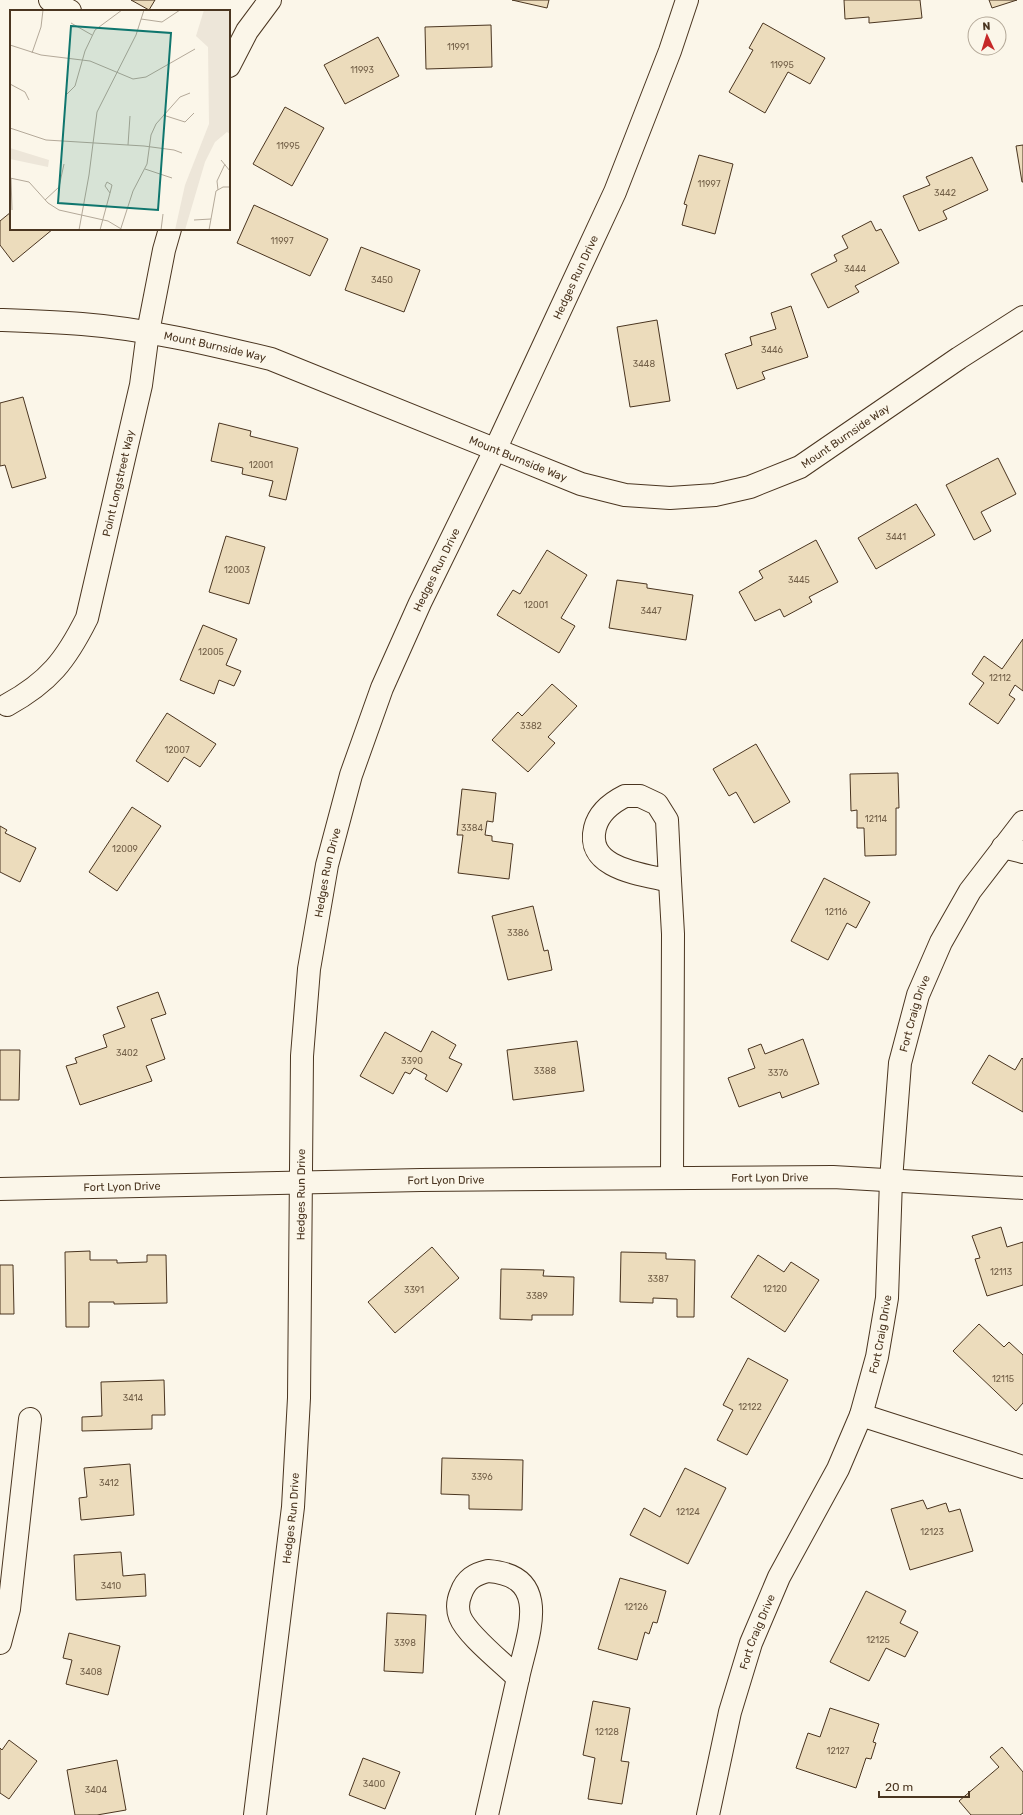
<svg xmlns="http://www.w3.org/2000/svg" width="1023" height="1815" viewBox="0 0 1023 1815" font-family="Rubik,sans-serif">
	<rect width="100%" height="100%" fill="#fbf6e9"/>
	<path fill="#ecdcbc" stroke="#4a3520" d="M131,0H155L149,10Z
		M512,0H549L547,8Z
		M844,0H920L922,18L869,23V17L845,19Z
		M989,0H1017L992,8Z
		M763,23L825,58L810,84L788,72L765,113L729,92L753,50L749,48Z
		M491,25L492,67L426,69L425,27Z
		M378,37L399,76L345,104L324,65Z
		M285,107L324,128L292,186L253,164Z
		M1023,145V182H1022L1016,146Z
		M699,155L733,164L715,234L682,225L687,205L684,204Z
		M972,157L988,190L943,211L947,219L919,231L903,196L930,185L926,177Z
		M254,205L328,239L310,276L237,243Z
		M11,212V229H53L13,262L0,245V221Z
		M871,221L876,231L881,229L899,263L855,286L859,292L828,308L811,274L837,261L834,255L848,248L842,236Z
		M361,247L420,270L404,312L345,290Z
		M791,306L808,357L762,372L765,379L737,389L725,354L752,345L750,337L776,329L771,313Z
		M657,320L670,401L630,407L617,327Z
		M23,397L46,478L12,488L5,465L0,466V403Z
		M219,423L251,431L250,436L298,448L286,500L269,496L273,481L242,474L243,468L211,461Z
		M998,458L1016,494L981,512L991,531L974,540L946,485Z
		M916,504L935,535L876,569L858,538Z
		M226,536L265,547L249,604L209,592Z
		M816,540L838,582L809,597L812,602L784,617L780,609L755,621L739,592L763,578L759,571Z
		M547,550L587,575L561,618L575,626L559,653L497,615L513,590L520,594Z
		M617,580L647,584V588L693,595L686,640L609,628Z
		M203,625L237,639L226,665L241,671L234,686L219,680L214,694L180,680Z
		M1023,639V691L1015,685L1009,695L1015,699L998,724L969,704L984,683L972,674L984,656L1002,669Z
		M552,684L577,706L548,737L555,743L528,772L492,740L518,712L522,716Z
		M167,713L216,744L200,767L184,757L168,782L136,761Z
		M756,744L790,802L754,823L736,792L729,796L713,769Z
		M898,773L899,808H896V855L865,856L864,828H857V810L851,811L850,774Z
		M462,789L496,793L493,822L487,821L485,835L492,836V841L513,844L509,879L458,873L463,835H457Z
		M132,807L161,826L117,891L89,872Z
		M0,826L7,830L5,833L36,848L20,882L0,872Z
		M824,878L870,902L856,928L847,923L828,960L791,941Z
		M533,906L544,951L548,950L552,970L508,980L492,916Z
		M158,992L166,1014L151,1019L165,1059L146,1066L152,1081L80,1105L66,1066L77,1063L75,1058L107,1047L103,1035L125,1027L117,1007Z
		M432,1031L456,1045L449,1058L462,1064L447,1092L425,1079L427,1075L414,1068L410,1074L405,1072L393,1094L360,1076L385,1032L421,1052Z
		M803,1039L819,1084L782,1098L780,1092L739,1107L728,1078L755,1068L748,1049L761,1044L765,1054Z
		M577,1041L584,1091L513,1100L507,1050Z
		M0,1050H20L19,1100H0Z
		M989,1055L1015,1070L1022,1058L1023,1059V1112L972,1083Z
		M1001,1227L1007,1247L1023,1242V1285L987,1296L975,1259L980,1258L972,1236Z
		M432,1247L459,1278L395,1333L368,1302Z
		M90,1251V1260H117V1263L147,1262V1255H166L167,1303L114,1304V1302H89V1327H66L65,1252Z
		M621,1252L666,1253V1259L695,1260L694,1317H677V1299L653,1298V1303L620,1302Z
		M758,1255L784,1272L791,1262L819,1280L785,1332L731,1297Z
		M0,1265H13L14,1314H0Z
		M501,1269L544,1270L543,1276L574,1277L573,1315H532V1320L500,1319Z
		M979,1324L1004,1347L1009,1342L1023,1355V1403L1016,1411L953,1351Z
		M748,1358L788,1380L747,1455L717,1440L733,1410L723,1405Z
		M164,1380L165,1415H152V1429L82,1431V1417L102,1416L101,1382Z
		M442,1458L523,1460L522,1510L469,1509V1495L441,1494Z
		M130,1464L134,1515L81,1520L79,1498L87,1497L84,1468Z
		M685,1468L726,1488L688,1564L630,1535L644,1508L660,1517Z
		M923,1500L927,1509L946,1503L949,1512L960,1509L973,1551L910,1570L891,1509Z
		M121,1552L123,1576L145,1574L146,1596L76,1600L74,1555Z
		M620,1578L666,1591L657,1623L653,1622L649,1634L645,1632L637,1660L598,1649Z
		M866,1591L906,1611L900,1623L918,1632L905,1657L886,1648L869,1681L830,1662Z
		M387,1613L426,1615L423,1673L384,1671Z
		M69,1633L120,1646L108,1695L66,1684L72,1660L63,1658Z
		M593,1701L630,1708L621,1761L629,1762L622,1804L588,1799L595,1758L583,1755Z
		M830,1708L879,1724L873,1742L876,1743L871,1759L866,1758L856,1788L796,1768L808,1733L820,1737Z
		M9,1740L37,1761L9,1799L0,1793V1748L2,1750Z
		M1002,1747L1023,1772V1813L1020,1815H971L959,1801L999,1767L990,1757Z
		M363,1758L400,1772L385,1809L349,1795Z
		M117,1760L126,1810L97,1815H75L67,1770Z"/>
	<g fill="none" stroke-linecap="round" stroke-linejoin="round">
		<g stroke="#4a3520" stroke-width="24">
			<g id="minor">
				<path d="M50,0L70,11"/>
				<path d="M229,66L247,31L270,0"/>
				<path id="s1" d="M0,320C27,321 55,322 82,324C146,329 209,344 271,359L581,484L625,495L670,498L715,495L750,487L800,467L959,358L1023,317"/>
				<path id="s2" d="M7,705C49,682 66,660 87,618L141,385L148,332L164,250L170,229"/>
				<path d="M625,796H640L657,804L667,820L670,881C642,874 585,869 595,828C599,812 611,803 625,796Z"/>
				<path d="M1003,847L1023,852"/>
				<path d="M670,881L673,934L672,1178"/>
				<path id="s3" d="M0,1189L421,1180L833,1177L1023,1188"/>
				<path d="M861,1415L1023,1467"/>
				<path d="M488,1571C554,1576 527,1636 518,1678C503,1663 467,1635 460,1617C457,1609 458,1600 461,1593C466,1579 475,1574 488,1571Z"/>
				<path d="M0,1643L9,1609L30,1419"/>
				<path id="s4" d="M255,1815L293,1507L299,1398L302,1056L309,969L327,865L351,775L382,688L420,603L495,450L615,192L670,51L687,0"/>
				<path d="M487,1815L518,1678"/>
				<path id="s5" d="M708,1815L730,1712L751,1643L779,1577L838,1469L861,1415L877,1357L887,1298L891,1180L900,1063L918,995L941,942L970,891L1023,822"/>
			</g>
		</g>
		<use href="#minor" stroke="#fbf6e9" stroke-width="22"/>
	</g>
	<g text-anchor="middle" stroke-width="3" stroke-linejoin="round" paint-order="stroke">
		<g font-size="9" fill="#725f47">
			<text x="458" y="50">11991</text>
			<text x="782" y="68">11995</text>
			<text x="362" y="73">11993</text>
			<text x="288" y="149">11995</text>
			<text x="709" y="187">11997</text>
			<text x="945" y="196">3442</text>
			<text x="282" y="244">11997</text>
			<text x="855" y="272">3444</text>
			<text x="382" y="283">3450</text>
			<text x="772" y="353">3446</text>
			<text x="644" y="367">3448</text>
			<text x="261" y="468">12001</text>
			<text x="896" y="540">3441</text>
			<text x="237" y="573">12003</text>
			<text x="799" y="583">3445</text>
			<text x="536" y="608">12001</text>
			<text x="651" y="614">3447</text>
			<text x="211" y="655">12005</text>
			<text x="1000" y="681">12112</text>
			<text x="531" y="729">3382</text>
			<text x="177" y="753">12007</text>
			<text x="876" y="822">12114</text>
			<text x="472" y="831">3384</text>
			<text x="125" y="852">12009</text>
			<text x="836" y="915">12116</text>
			<text x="518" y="936">3386</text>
			<text x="127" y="1056">3402</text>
			<text x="412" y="1064">3390</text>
			<text x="545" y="1074">3388</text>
			<text x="778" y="1076">3376</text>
			<text x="1001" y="1275">12113</text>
			<text x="658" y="1282">3387</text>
			<text x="775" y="1292">12120</text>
			<text x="414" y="1293">3391</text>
			<text x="537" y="1299">3389</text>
			<text x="1003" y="1382">12115</text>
			<text x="133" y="1401">3414</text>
			<text x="750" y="1410">12122</text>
			<text x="482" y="1480">3396</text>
			<text x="109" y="1486">3412</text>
			<text x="688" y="1515">12124</text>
			<text x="932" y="1535">12123</text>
			<text x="111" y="1589">3410</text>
			<text x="636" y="1610">12126</text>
			<text x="878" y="1643">12125</text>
			<text x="405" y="1646">3398</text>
			<text x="91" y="1675">3408</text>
			<text x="607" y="1735">12128</text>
			<text x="838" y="1754">12127</text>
			<text x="374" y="1787">3400</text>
			<text x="96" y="1793">3404</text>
		</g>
		<g font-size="11" fill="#4a3520" stroke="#fbf6e9">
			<text dy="4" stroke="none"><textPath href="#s4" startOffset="1594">Hedges Run Drive</textPath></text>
			<text dy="4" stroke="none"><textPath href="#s1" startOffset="217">Mount Burnside Way</textPath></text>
			<text dy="4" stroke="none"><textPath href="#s1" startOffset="889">Mount Burnside Way</textPath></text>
			<text dy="4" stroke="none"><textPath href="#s1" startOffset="541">Mount Burnside Way</textPath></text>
			<text dy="4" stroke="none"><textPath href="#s2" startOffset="259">Point Longstreet Way</textPath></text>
			<text dy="4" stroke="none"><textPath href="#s4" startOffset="1270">Hedges Run Drive</textPath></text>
			<text dy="4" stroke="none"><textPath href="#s4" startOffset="947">Hedges Run Drive</textPath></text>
			<text dy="4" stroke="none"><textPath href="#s5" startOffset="838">Fort Craig Drive</textPath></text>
			<text dy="4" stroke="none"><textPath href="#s3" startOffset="770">Fort Lyon Drive</textPath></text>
			<text dy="4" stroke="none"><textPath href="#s3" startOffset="446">Fort Lyon Drive</textPath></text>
			<text dy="4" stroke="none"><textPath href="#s3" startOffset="122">Fort Lyon Drive</textPath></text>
			<text dy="4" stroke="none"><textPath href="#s4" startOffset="623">Hedges Run Drive</textPath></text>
			<text dy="4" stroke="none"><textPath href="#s5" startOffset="514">Fort Craig Drive</textPath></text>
			<text dy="4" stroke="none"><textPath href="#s4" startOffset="299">Hedges Run Drive</textPath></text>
			<text dy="4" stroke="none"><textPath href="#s5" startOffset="190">Fort Craig Drive</textPath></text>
		</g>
	</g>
	<g transform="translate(10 10)">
		<rect width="220" height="220" fill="#fbf6e9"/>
		<path d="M194,0H218L220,5V124L217,122L205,132L195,152L175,220H165L175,175L199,114L198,37L186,26ZM0,138L39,150L38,157L0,149Z" fill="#ede6d9"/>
		<path fill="none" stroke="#b4a999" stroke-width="1" d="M131,9L152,12L170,0M61,13L82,25M0,35L31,45L80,51L123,69L136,67L185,39M22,43L31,17L33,0M0,74L15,82L19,90M57,84L65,76L75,41L85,20L112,0M153,105L175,112L184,103M0,118L36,130L134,136L164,140L172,143M118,135L120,106M211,150L220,161M135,159L162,168M0,168L19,172L38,193L49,200L98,211L113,220M1,168L2,200M97,172L102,175L100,183L95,176ZM208,180L207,171L215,154M35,190L49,177L54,154M184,210L201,209M111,218L123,181L137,154L141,125L146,114L170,87L180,83M69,220L79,165L87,102L126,25L134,0M90,220L100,183M151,220L153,204M199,220L206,181L213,177H220"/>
		<path fill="#0f766e" fill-opacity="0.15" stroke="#0f766e" stroke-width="2" d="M61,16L161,23L148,200L48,193Z"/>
		<rect width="220" height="220" fill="none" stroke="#4a3520" stroke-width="2"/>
	</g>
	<g transform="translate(987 36) rotate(356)"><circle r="19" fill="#fbf6e9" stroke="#b4a999"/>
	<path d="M0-3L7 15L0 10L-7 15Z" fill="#c62828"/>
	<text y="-6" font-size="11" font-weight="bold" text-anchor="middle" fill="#4a3520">N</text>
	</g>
	<path d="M879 1791v6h90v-6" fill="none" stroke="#4a3520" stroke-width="2"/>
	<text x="885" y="1791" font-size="12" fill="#4a3520" stroke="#fbf6e9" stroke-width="3" paint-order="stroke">20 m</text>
</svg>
